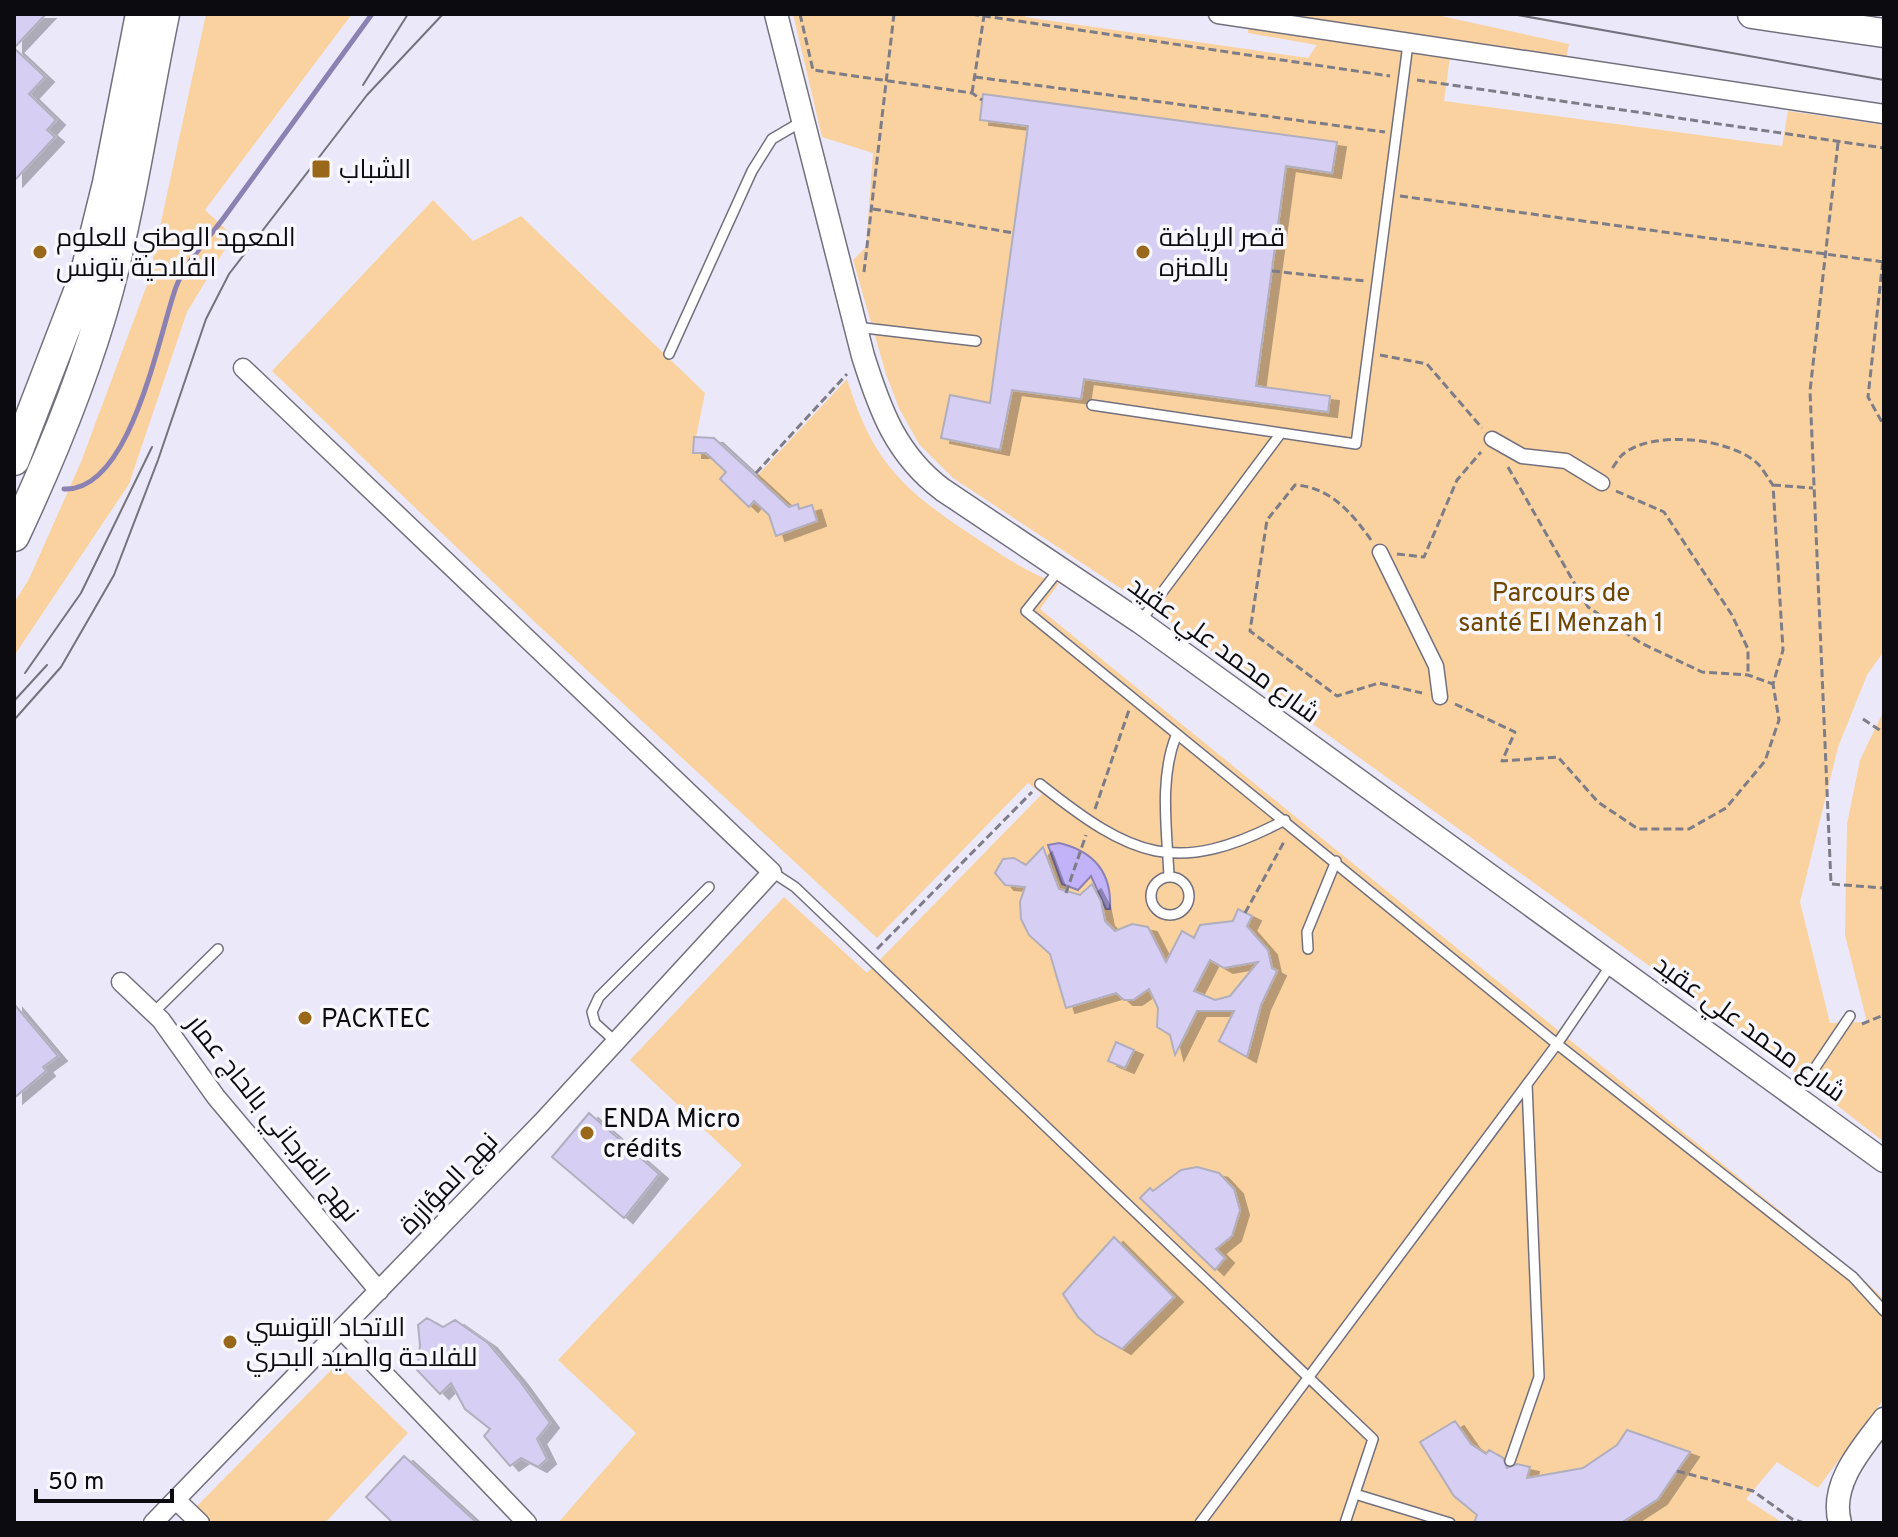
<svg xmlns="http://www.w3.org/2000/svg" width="1898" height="1537" viewBox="0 0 1898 1537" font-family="Overpass,Cairo,sans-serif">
	<defs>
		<filter id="shadow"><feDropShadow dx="9" dy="5" stdDeviation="0" flood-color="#0004"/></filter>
	</defs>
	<rect width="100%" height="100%" fill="#ebe9f9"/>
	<path fill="#f9d29f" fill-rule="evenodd" d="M206,14H352L205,210L233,236L187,312L129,484L14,656V603L29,579L81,462L148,282Z
		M793,14H1025V17L1308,58L1317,45L1248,33L1249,14H1432L1569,44L1566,58L1452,42L1444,101L1782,146L1788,111L1884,125V651L1867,675L1838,747L1800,902L1830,1023L1867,1022L1845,935L1847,824L1860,760L1884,710V1142L1765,1049L1161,615L953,478L919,444L899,408L886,374L853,260L866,247L873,153L822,137ZM983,94L1336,142L1332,172L1286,166L1256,386L1330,396L1084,379L1081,399L993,387L1028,126L980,120Z
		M433,200L473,241L521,216L705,393L693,452L708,455L726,472L720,480L749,506L754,501L772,498L775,493L754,479L847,379C874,466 905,491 979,540C1005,557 1029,574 1059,583L1040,609L1854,1271L1884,1299V1399L1818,1488L1777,1462L1746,1499L1783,1523H558L636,1433L558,1360L742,1165L630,1060L784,897L867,973L1042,794L1028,783L877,938L537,624L272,371Z
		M337,1364L408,1433L325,1523H211L195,1508Z"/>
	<path fill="#c2b3f9" stroke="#8b81b3" stroke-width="2" d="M1059,843C1093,851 1112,872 1110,909H1106L1091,876L1078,890L1062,884L1048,845Z"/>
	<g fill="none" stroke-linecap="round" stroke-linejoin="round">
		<path stroke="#8b81b3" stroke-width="5" d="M64,489C131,492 158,337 176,287C186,261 212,235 228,212C276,146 324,80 372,14"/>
	</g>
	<path fill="#d6cff3" stroke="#b1aebe" stroke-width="2" fill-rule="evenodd" filter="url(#shadow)" d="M14,14H46L14,48Z
		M14,48L45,77L29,94L56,120L47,130L55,137L14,181Z
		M983,94L1337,142L1332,173L1286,166L1256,386L1330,396L1328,412L1084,379L1081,399L1012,390L1000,450L941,438L950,395L990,403L1028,126L980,120Z
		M694,437L714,438L789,507L798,504L799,509L812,505L817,521L776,536L769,515L754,501L749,507L720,479L726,472L706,453H693Z
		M1043,847L1059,889L1080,895L1092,884L1101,901L1105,921L1115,931L1132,924L1148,927L1166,962L1182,931L1194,938L1200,925L1233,921L1238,909L1252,916L1247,926L1268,950L1272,968L1277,971L1261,1005L1247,1057L1219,1041L1234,1011H1197L1175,1055L1170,1035L1157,1027L1158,1008L1149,989L1133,1000H1124L1116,993L1066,1008L1050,954L1029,935L1021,919L1020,902L1025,887L1005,885L995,873L1003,859L1014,858L1026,865ZM1210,960L1224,968L1258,962L1230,996L1215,1000L1194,991Z
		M14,1004L58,1056L43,1067L46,1071L14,1098Z
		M1116,1042L1134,1050L1125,1068L1108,1061Z
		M589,1113L659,1174L624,1218L552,1157Z
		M1197,1167L1219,1173L1234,1189L1240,1210L1232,1236L1216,1249L1225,1258L1215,1270L1140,1198L1150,1188L1153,1191L1181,1170Z
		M1114,1237L1174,1297L1122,1349L1096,1334L1078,1317L1063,1294Z
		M427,1318L443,1327L455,1320L488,1343L519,1380L550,1423L537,1439L547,1459L538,1467L521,1458L510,1466L484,1436L490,1429L465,1409L451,1383L440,1394L417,1370L420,1345L418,1325Z
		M1455,1421L1471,1444L1486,1454L1489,1450L1503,1458L1507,1468L1517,1464L1530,1467L1527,1478L1583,1468L1617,1445L1627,1430L1690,1452L1658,1499L1621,1523H1474L1477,1515L1454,1496L1420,1442Z
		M404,1456L477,1523H393L366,1497Z"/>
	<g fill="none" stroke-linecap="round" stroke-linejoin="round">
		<g stroke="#73707e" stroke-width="12">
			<path id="service" d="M856,327L976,341
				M669,354L752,171L772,139L801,122
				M1092,405L1356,444L1408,44
				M1059,570L1026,611L1557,1044L1853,1277L1884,1311
				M1140,622L1281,433
				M1040,784C1131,856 1175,878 1285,820
				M772,872L795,887L1373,1439L1345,1523
				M1169,876C1167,830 1159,779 1176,736
				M1151 896a19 19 0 1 1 38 0a19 19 0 1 1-38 0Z
				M1308,949L1307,932L1336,861
				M154,1012L218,949
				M616,1042L595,1023L592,1012L599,997L709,887
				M1796,1096L1850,1016
				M1510,1461L1539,1377L1527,1084
				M1355,1494L1450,1523
				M1200,1523L1557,1044L1611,965"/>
		</g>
		<g stroke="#73707e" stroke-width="17">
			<path id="pedestrian" d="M1492,439L1522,456L1566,461L1602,483
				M1380,552L1436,666L1440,697"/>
		</g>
		<g stroke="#73707e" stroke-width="21">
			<path id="minor" d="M1218,14L1884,114
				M121,982L161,1020L216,1097L379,1291
				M342,1330L527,1523
				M176,1500L200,1523
				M153,1523L542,1122L772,872L243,368"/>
		</g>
		<g stroke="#73707e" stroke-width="25">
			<path id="tertiary" d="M776,14L863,356C880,410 896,455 943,490L1140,622L1884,1161
				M1840,1523C1829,1484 1862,1448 1884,1419"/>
		</g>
		<g stroke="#73707e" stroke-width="31">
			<path id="primary" d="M1752,14L1884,33"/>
		</g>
		<g stroke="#73707e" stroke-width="33">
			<path id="trunk" d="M14,460L85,276L108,183L141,14
				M14,536C51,457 85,375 108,290C132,199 145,106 164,14"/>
		</g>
		<path stroke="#7e7d87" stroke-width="3" stroke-dasharray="8 4" stroke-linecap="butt" d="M800,14L813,70L972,93L982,100
			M971,14L1390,76
			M975,77L1385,132
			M1417,80L1884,148
			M972,93L984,16
			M1838,143L1810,391L1831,884L1884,888
			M1400,196L1884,262
			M873,209L1014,233
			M1884,250L1868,397L1884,426
			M1272,271L1365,281
			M864,272L894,14
			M1380,355L1427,364L1482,428
			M1508,467L1588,607L1641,643L1702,672L1748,675L1773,684
			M756,473L847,374
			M1773,485L1813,488
			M1616,491L1664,512L1732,615L1748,649V675
			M1371,540C1352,513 1330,487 1295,485L1267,520L1250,631L1337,696L1379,683L1422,693
			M1397,554L1424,557L1457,480L1481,452
			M1455,704L1515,732L1502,761L1558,757L1598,802L1638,829H1689L1726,808L1765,761L1779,720L1773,684L1783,650L1773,485C1768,479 1764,470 1758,464C1731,438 1652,429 1622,455C1618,459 1614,466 1611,470
			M1863,719L1884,733
			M1095,809L1129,710
			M1066,893L1086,835
			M1245,913L1285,840
			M877,949L1032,792
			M1862,1024L1884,1015
			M1677,1471L1753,1491L1792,1519L1804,1523"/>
		<use href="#service" stroke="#fff" stroke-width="9"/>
		<use href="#pedestrian" stroke="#fff" stroke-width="14"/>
		<use href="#minor" stroke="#fff" stroke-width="18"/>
		<use href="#tertiary" stroke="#fff" stroke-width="22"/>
		<use href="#primary" stroke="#fff" stroke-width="28"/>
		<use href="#trunk" stroke="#fff" stroke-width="30"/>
		<path stroke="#74737d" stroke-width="2" d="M1512,14L1884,80
			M363,85L408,14
			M25,673L81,593L152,447
			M14,701L47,665
			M14,720L61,667L114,575L158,460L206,319L229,274L367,95L443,14"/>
	</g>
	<g fill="#99681b" stroke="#f8f7fe" stroke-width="3">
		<rect x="311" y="159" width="20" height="20" rx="4"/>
		<circle cx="40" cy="252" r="8"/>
		<circle cx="1143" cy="252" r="8"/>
		<circle cx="305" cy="1018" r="8"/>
		<circle cx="587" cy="1133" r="8"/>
		<circle cx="230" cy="1342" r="8"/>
	</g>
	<g text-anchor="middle" stroke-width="7" stroke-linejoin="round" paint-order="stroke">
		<g font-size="26" fill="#0c0b10" stroke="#f8f7fe" text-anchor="start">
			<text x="339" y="178">الشباب</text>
			<text x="56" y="246">المعهد الوطني للعلوم<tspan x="56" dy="30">الفلاحية بتونس</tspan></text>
			<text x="1159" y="246">قصر الرياضة<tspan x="1159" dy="30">بالمنزه</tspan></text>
			<text x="321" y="1027">PACKTEC</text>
			<text x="603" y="1127">ENDA Micro<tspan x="603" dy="30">crédits</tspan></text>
			<text x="246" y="1336">الاتحاد التونسي<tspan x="246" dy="30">للفلاحة والصيد البحري</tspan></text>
		</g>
		<g font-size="26" fill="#6e4600" stroke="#f8f7fe">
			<text x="1561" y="601">Parcours de<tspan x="1561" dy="30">santé El Menzah 1</tspan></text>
		</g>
		<g font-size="26" fill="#0c0b10" stroke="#f8f7fe">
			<text transform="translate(1224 649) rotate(36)" y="9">شارع محمد علي عقيد</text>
			<text transform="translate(1750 1028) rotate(36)" y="9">شارع محمد علي عقيد</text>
			<text transform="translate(273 1118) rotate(51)" y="9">نهج الفرجاني بالحاج عمار</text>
			<text transform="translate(448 1183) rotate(-46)" y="9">نهج المؤازرة</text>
		</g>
	</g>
	<rect width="1898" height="1537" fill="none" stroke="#0c0b10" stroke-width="32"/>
	<path d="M36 1489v12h136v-12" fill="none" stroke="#0c0b10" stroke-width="4"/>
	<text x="48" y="1489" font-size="24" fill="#0c0b10" stroke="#f8f7fe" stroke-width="6" paint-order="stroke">50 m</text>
</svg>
